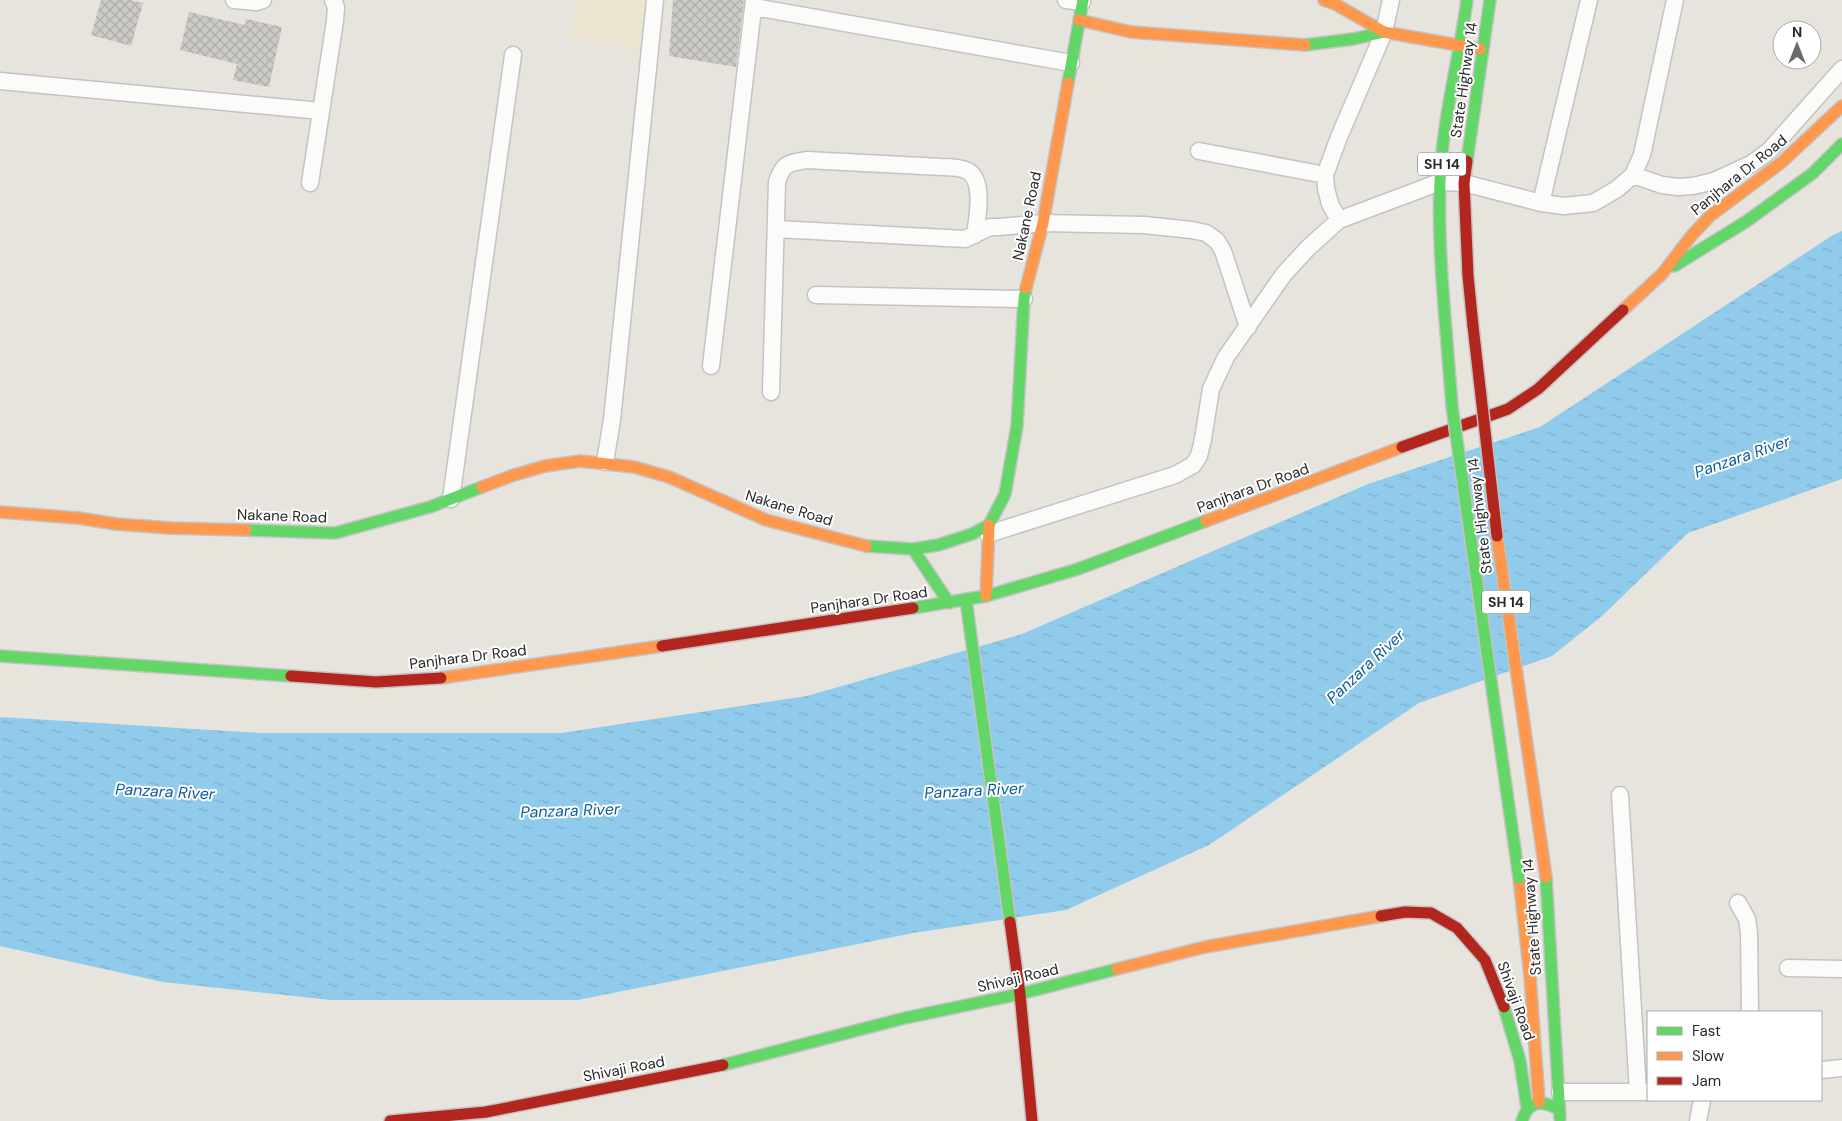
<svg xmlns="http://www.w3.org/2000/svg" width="1842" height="1121" viewBox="0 0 1842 1121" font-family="'DM Sans',sans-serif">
	<defs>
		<pattern id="water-ripples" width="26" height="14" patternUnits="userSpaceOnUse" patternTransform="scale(1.25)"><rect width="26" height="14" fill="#90cbeb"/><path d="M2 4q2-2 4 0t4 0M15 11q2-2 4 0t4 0" fill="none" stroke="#7caeca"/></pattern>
		<pattern id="building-cross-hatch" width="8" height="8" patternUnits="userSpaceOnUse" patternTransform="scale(1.25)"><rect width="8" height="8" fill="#cccac5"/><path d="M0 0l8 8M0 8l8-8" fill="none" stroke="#afaea9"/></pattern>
	</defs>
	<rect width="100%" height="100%" fill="#e7e4de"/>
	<path fill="#ebe5d2" d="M577,0H650L645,49L568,40Z"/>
	<path fill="url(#water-ripples)" d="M1842,231V479L1688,533L1602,616L1552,656L1419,703L1209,845L1066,910L913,933L578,1000H331L163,982L0,946V717L259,733H561L807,696L1022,634L1368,484L1540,427L1833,235Z"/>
	<path fill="url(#building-cross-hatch)" d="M101,0H131L143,3L131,46L91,35Z
		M673,0H744L736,67L669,56Z
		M189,12L245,25L246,19L282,27L269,87L233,80L237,64L180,50Z"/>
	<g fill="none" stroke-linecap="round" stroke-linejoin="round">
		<g stroke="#c4c3c4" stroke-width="19">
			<path id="street" d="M234,0L257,2L263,0
				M1066,0L1082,2
				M754,7L1071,63
				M0,81L321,111
				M1199,151L1325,175
				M1633,175L1662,185L1678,187L1693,186L1714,181L1751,164L1769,151L1842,69
				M310,183L335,21L336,7L333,0
				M1541,203L1589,0
				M1339,220L1330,204L1326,188L1325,175L1339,137L1384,32L1391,0
				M776,229L965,239L990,227H999L1043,223L1144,225L1192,230L1206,233L1217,241L1223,251L1248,327
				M816,295L1024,299
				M711,366L754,0
				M771,392L777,182C783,163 788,163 807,160L941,167C949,167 960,167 968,171C985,181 977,219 975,235
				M605,462L612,420L655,0
				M451,499L513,55
				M988,534L1175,475L1193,465L1199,456L1203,439L1211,389L1226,357L1284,274L1308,248L1339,220L1440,182L1464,183L1541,203L1564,206L1593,203L1617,189L1633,175L1642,155L1675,0
				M1620,795L1638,1092
				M1738,903L1747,919L1749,933L1750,1012
				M1788,968L1842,969
				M1821,1070L1842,1068
				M1560,1092H1648
				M1698,1121L1702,1100"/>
		</g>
		<g stroke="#c4c3c4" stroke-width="14">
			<path id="fast" d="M1305,45L1353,39L1384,32
				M1068,83L1083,0
				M1467,161L1490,0
				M1674,266L1747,221L1813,173L1842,144
				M1446,331C1442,282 1438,231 1440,182C1442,121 1459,60 1467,0
				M246,530L335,533L430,507L482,487
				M866,546L913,549L938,545L972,534L989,525L1005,494L1017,426L1024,299L1026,288
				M913,549L949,603
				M966,600L1010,922
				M913,608L986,596L1078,569L1206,521
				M0,656L291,676
				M1546,877L1560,1118
				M1504,1007L1520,1061L1527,1108
				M723,1065L905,1018L1020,994L1117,969
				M1522,1121C1527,1104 1538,1099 1554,1107"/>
		</g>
		<g stroke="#c4c3c4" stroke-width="14">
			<path id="slow" d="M1324,0L1335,4L1384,32L1480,49
				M1079,20L1131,32L1305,45
				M1026,288L1043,223L1068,83
				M1623,310L1662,274L1692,235L1710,216L1782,162L1842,106
				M482,487L514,475L545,466L580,461L634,467L669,477L766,520L866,546
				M0,512L78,518L116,524L170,528L246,530
				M1206,521L1402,447
				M986,596L989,525
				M441,678L662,646
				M1519,878L1530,976L1539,1102
				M1117,969L1205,947L1381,916"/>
		</g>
		<g stroke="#c4c3c4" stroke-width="14">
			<path id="jam" d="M1467,161L1464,183L1468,276L1473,326
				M1402,447L1508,409L1538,389L1623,310
				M662,646L913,608
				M291,676L376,682L441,678
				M1381,916L1405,912L1431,913L1457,928L1485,960L1504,1007
				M1010,922L1020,994L1032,1121
				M390,1121L486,1112L723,1065"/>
		</g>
		<use href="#street" stroke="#fbfbfa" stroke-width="16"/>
		<use href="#fast" stroke="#63d668" stroke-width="11"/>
		<use href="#slow" stroke="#ff974d" stroke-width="11"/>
		<use href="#jam" stroke="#b3261e" stroke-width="11"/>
		<g stroke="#c3c3c0" stroke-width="14" stroke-linecap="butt">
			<path id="fast-bridge" d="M1446,331L1452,406L1519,878"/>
		</g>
		<g stroke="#c3c3c0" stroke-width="14" stroke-linecap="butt">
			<path id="slow-bridge" d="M1497,536L1546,877"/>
		</g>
		<g stroke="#c3c3c0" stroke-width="14" stroke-linecap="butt">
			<path id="jam-bridge" d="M1473,326L1497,536"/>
		</g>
		<use href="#fast-bridge" stroke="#63d668" stroke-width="11"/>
		<use href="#slow-bridge" stroke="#ff974d" stroke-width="11"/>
		<use href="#jam-bridge" stroke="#b3261e" stroke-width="11"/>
	</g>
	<g text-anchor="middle" stroke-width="4" stroke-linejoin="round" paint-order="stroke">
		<g fill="#fff" stroke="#696969" stroke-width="1">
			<rect x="1418" y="152.5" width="48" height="23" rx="4"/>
			<rect x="1482" y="590.5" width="48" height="23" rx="4"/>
		</g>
		<g font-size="14" font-weight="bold" fill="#292929">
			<text x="1442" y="169">SH 14</text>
			<text x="1506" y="607">SH 14</text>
		</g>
		<g font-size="15" fill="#292929" stroke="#fff">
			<text transform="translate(1464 80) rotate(-82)" y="5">State Highway 14</text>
			<text transform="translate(1739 175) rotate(-39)" y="5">Panjhara Dr Road</text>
			<text transform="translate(1027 216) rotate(-78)" y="5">Nakane Road</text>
			<text transform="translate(1253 488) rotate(-20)" y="5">Panjhara Dr Road</text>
			<text transform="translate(789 508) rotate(17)" y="5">Nakane Road</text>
			<text transform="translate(282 516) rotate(2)" y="5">Nakane Road</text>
			<text transform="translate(1480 516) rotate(-97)" y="5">State Highway 14</text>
			<text transform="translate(869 600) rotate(-8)" y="5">Panjhara Dr Road</text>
			<text transform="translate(468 657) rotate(-7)" y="5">Panjhara Dr Road</text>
			<text transform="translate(1532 917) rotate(-94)" y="5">State Highway 14</text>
			<text transform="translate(1018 978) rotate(-13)" y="5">Shivaji Road</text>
			<text transform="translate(1516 1001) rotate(70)" y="5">Shivaji Road</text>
			<text transform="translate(624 1069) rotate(-11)" y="5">Shivaji Road</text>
		</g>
		<g font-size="16" font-style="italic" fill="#0b5b9a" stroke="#fff">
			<text transform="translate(1742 456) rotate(-19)" y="6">Panzara River</text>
			<text transform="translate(1365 666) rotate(-43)" y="6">Panzara River</text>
			<text transform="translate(974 790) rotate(-3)" y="6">Panzara River</text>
			<text transform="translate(165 791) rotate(3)" y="6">Panzara River</text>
			<text transform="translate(570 810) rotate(-2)" y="6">Panzara River</text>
		</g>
	</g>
	<rect x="1647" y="1011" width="175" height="90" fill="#ffffff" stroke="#a9a9a9"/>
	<rect x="1657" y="1027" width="25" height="8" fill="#63d668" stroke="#a9a9a9"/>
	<text x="1692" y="1036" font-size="15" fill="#292929">Fast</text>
	<rect x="1657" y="1052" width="25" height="8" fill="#ff974d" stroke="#a9a9a9"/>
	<text x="1692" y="1061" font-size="15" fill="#292929">Slow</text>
	<rect x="1657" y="1077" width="25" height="8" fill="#b3261e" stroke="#a9a9a9"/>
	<text x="1692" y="1086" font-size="15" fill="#292929">Jam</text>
	<g transform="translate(1797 45)"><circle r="24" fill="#ffffff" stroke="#a9a9a9"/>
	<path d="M0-4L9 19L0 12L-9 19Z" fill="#6c6a68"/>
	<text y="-8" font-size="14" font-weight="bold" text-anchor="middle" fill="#292929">N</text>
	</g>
</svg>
